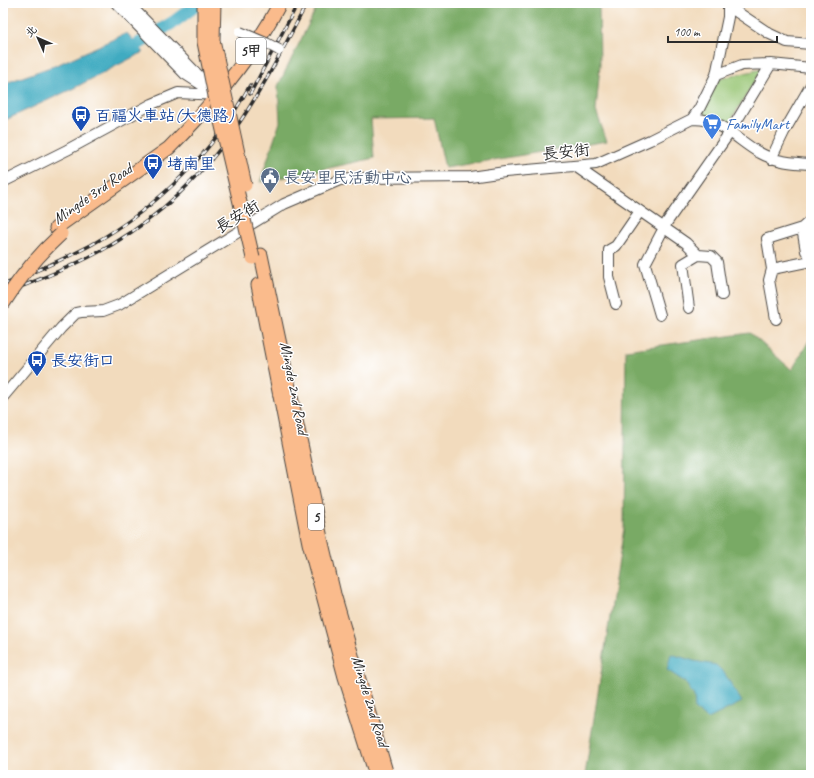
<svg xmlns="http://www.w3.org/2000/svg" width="814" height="778" viewBox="0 0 814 778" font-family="Caveat,'LXGW WenKai TC',sans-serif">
	<rect width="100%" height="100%" fill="#fff"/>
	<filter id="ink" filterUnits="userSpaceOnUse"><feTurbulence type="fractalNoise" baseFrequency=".025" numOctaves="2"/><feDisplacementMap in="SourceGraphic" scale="8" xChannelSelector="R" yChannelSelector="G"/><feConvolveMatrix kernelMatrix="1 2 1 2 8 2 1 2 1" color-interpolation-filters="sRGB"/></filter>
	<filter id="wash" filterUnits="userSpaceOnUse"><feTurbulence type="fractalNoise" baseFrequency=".012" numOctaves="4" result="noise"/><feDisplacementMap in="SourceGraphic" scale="16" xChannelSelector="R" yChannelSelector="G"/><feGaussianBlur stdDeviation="0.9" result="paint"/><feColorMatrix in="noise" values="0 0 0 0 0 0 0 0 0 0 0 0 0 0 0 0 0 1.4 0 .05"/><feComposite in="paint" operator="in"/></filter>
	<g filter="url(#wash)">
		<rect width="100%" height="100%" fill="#f2dbbd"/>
		<path fill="#97c573" stroke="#61784f" d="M762,69L726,128L698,114L719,79Z"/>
		<path fill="#79aa65" stroke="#526a48" d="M319,3H599L600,65L596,111L607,141L445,168L434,118L371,119L374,158L316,171L260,182L280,122L278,86Z
			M750,333L792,370L811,337V775H585L624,528L626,350Z"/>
		<path fill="#41abc1" stroke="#366b76" d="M127,33L143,52L74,88L3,121V84L59,64Z
			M671,654L694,661L716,665L725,674L742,702L708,719L695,710L694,696L685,682L667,670Z"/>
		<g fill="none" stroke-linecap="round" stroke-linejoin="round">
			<path stroke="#41abc1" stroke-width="13" d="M122,54L175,21L199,3"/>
		</g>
	</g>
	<g filter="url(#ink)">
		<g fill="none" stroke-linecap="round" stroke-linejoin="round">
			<g stroke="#494541" stroke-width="12">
				<path id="minor" d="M116,3L185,74L216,94
					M128,3L203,80
					M728,6L770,34L787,42L811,44
					M716,75L728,17V3
					M692,119C697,119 703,119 708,121C727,126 743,144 760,153C776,162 794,163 811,164
					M771,159L784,132L811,85
					M575,166L686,243L698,255
					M3,182L67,150L152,104L178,93L218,95
					M802,228L811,220
					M698,255L711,256L717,262L722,295
					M772,269L811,261
					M616,304L609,277V250L616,246L640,211
					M689,308L683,264L698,255
					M660,315L645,264L667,222L730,132L771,64
					M776,319L769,280L772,269L767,239L802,228L806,251L811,257
					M3,397L61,328L76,313L81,312L103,311L119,305L284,204L340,180L363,178L470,177L505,172L596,164L650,140L692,119L699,109L716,75L742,65L771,64L811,68"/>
			</g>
			<g stroke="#494541" stroke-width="15">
				<path id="major" d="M56,228L169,148C212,105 252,57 280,3
					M261,255L322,543L334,594L387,775
					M258,285L309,543L345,677L376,775"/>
			</g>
			<use href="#minor" stroke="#fff" stroke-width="10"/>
			<use href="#major" stroke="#fabb8c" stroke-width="13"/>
			<g stroke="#2b2b2b" stroke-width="3.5">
				<path id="rail" d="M250,94L298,3
					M3,285C33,272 63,260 91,245C158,207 214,152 250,85
					M3,294C40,279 78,265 113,244C161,215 203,174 235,129C263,89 285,45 307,3"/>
			</g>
			<use href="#rail" stroke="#fff" stroke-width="2" stroke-dasharray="6" stroke-linecap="butt"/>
			<g stroke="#494541" stroke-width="12" stroke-linecap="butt">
				<path id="minor-bridge" d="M240,32L266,43L279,50"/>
			</g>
			<g stroke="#494541" stroke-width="15" stroke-linecap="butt">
				<path id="major-bridge" d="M204,3V42L215,96L253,258
					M214,3L213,40L245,185
					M3,304C20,277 38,255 61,234"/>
			</g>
			<use href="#minor-bridge" stroke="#fff" stroke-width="10"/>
			<use href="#major-bridge" stroke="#fabb8c" stroke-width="13"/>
		</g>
	</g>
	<defs>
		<g id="bus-pin" transform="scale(1)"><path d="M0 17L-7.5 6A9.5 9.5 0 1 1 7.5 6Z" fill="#1a4fb4" stroke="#fff"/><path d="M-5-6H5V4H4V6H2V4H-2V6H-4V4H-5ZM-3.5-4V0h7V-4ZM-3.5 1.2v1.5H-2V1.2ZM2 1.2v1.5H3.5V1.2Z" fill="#fff"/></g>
		<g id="supermarket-pin" transform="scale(1)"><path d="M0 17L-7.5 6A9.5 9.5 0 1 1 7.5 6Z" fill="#3f7fe0" stroke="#fff"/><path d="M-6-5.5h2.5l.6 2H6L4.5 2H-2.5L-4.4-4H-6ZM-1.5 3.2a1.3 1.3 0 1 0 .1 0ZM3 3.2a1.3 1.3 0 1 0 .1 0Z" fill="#fff"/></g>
		<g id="civic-pin" transform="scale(1)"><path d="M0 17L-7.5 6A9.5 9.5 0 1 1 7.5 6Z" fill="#5c6f8a" stroke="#fff"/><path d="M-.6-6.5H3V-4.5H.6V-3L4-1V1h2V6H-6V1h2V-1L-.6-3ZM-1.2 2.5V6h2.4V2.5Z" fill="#fff"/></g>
	</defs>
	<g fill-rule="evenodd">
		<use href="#bus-pin" x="81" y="115"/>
		<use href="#supermarket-pin" x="712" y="123"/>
		<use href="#bus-pin" x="153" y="163"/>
		<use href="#civic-pin" x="270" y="177"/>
		<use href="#bus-pin" x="37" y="360"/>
	</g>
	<g text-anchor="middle" stroke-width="3" stroke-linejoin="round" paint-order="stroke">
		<g fill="#fff" stroke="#6b6b6b" stroke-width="1">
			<rect x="236" y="38" width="30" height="26" rx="3"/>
			<rect x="308" y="504" width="16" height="26" rx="3"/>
		</g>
		<g font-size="15" font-weight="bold" fill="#2b2b2b">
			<text x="251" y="56">5甲</text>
			<text x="316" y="522">5</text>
		</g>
		<g font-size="16" fill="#164399" stroke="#fff" text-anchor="start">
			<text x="95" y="121">百福火車站(大德路)</text>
			<text x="167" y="169">堵南里</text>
			<text x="51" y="366">長安街口</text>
		</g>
		<g font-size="16" fill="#366cbe" stroke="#fff" text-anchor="start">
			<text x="726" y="129">FamilyMart</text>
		</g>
		<g font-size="16" fill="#2b2b2b" stroke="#fff">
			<text transform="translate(566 151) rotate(-6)" y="6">長安街</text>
			<text transform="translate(92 193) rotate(-35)" y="6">Mingde 3rd Road</text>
			<text transform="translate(237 216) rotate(-31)" y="6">長安街</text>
			<text transform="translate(295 388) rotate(79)" y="6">Mingde 2nd Road</text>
			<text transform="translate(371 701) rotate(73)" y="6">Mingde 2nd Road</text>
		</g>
		<g font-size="16" fill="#4e5e75" stroke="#fff" text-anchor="start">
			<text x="284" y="183">長安里民活動中心</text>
		</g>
	</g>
	<rect width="814" height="778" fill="none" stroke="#fff" stroke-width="16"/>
	<g transform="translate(38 38) rotate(315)" stroke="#ffffff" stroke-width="3" paint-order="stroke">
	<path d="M0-3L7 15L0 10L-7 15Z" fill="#2b2b2b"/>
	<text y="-6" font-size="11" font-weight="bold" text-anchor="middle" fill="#2b2b2b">北</text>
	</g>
	<path d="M668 36v6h109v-6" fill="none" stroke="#2b2b2b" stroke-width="2"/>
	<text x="674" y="36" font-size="12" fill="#2b2b2b" stroke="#ffffff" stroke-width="3" paint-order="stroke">100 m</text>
</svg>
